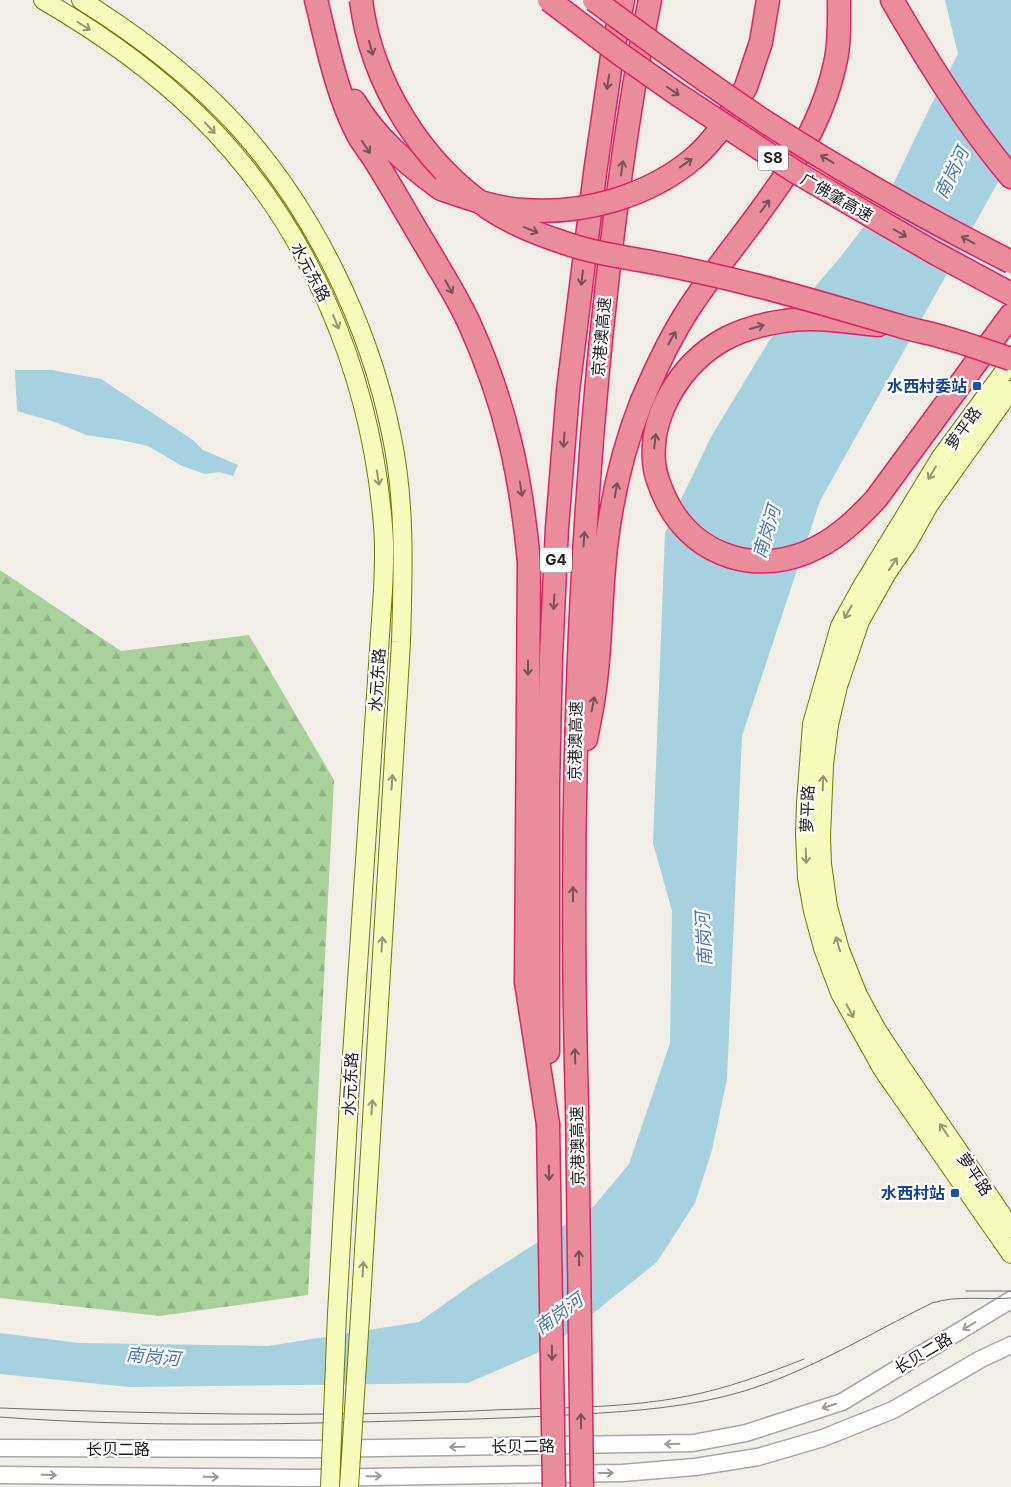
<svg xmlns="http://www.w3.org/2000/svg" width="1011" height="1487" viewBox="0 0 1011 1487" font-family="Inter,'Noto Sans SC',sans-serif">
	<defs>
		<pattern id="forest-firs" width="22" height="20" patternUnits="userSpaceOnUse" patternTransform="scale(1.25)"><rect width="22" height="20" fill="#aad19b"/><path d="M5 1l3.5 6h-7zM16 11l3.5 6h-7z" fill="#92b385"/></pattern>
	</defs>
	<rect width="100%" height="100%" fill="#f1eee7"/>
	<path fill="url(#forest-firs)" d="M0,570L121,651L249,635L334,780L308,1295L160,1316L0,1298Z"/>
	<path fill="#a6d1df" d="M945,0H1011V159L820,501L742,736L727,1079L712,1150L695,1203L657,1262L551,1347L468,1383L129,1387L0,1374V1333L79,1343L268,1346L419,1322L474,1283L594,1206L629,1164L670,1043L672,911L653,843L665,533L711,437L769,341L842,255L888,195L931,105L958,54Z
		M15,370H51L101,379L193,440L203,450L238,465L233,476L219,472L205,474L182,466L148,446L120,440L86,435L55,422L17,411Z"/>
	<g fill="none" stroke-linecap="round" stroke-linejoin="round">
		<g stroke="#a7a7a7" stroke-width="19">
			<path id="tertiary" d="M0,1448L313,1449L693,1443L746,1433L842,1402L1011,1300
				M0,1475L308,1478L622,1473L695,1467L758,1457L823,1438L893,1410L981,1359L1011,1345"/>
		</g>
		<g stroke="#6d7c03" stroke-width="20">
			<path id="secondary" d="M43,0C98,32 151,69 197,114C308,222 371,372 383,526C385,547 384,569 383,590L349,1101L337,1314
				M81,0C139,36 194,78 240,129C314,212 369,325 391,433C406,502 403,572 401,642L360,1317
				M1011,362L941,457L861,588L840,626L812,724L806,803L805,834L807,878L813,911L823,948L840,993L883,1070L1011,1254
				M1011,390L929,505L907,544L887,573L860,621L838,686L829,725L824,765L821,836L822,864L828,907L840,950L858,995L877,1030L902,1068L1011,1228"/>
		</g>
		<g stroke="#df2361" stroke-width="25">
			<path id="motorway" d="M316,0C327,44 336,92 357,133C362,143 370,152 376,162C393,189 409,218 426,246C441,272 458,298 470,325C506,405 521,476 529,562L526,982L548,1124
				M892,0C928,62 965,122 1011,177
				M354,101C376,138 407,164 441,189
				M723,126L746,87L761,42L768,0
				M878,325C847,322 814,316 784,321C763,324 741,330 723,340C681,364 650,414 654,462C655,476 661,490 667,502C696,559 762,577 818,547C840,536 859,517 876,499L1011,315
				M586,739C589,724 592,710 594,695C602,644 600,591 607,539C613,493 624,446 641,403C655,370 670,337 690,307C742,228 814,161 835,64C840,43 839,21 839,0
				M548,1052V785L551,657L557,528L568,391L595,173L613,49L623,0
				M577,1105C570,859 575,614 598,370C610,246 625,122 650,0"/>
		</g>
		<use href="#tertiary" stroke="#fff" stroke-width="16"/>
		<use href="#secondary" stroke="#f7fbbb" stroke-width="18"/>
		<use href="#motorway" stroke="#e98d9d" stroke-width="22"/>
		<path stroke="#6e6e6e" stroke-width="1" d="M966,1291H1011
			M0,1408C157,1414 315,1417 472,1411C544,1407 618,1410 688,1396C728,1388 766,1374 804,1359
			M0,1417C145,1428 291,1424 436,1420C486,1419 535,1417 584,1414C637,1411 689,1407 741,1392C808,1372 869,1334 932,1303C958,1295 984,1300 1011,1298"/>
		<g stroke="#6d7c03" stroke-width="20" stroke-linecap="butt">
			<path id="secondary-bridge" d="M330,1487L337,1314
				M349,1487L360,1317"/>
		</g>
		<g stroke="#df2361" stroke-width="25" stroke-linecap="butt">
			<path id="motorway-bridge" d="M361,0C371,82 421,163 490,209C511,223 537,234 562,242C592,253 624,257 656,263C687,269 718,276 750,284C800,296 850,312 900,326C915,331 931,333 946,338C968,344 989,352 1011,359
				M549,0L620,54L677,94L794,171L933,252L1011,294
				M594,0C651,42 708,84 767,123C846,174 928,220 1011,262
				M441,189C467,198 494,208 522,210C582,215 648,197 694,158C705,149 714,137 723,126
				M577,1105L582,1487
				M548,1124L554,1487"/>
		</g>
		<use href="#secondary-bridge" stroke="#f7fbbb" stroke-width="18"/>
		<use href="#motorway-bridge" stroke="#e98d9d" stroke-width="22"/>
	</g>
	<defs><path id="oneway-shaft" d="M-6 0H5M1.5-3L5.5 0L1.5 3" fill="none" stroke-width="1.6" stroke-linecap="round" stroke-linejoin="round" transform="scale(1.25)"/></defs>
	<g stroke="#969875">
		<use href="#oneway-shaft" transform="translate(84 26) rotate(32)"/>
		<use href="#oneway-shaft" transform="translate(210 128) rotate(47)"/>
		<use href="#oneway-shaft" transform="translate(336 322) rotate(68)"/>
		<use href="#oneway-shaft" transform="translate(932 473) rotate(121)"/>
		<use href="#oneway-shaft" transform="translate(378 478) rotate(81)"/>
		<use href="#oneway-shaft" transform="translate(893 564) rotate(-56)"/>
		<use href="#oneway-shaft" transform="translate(848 612) rotate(119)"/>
		<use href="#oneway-shaft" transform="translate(392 782) rotate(-86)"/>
		<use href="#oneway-shaft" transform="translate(823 783) rotate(-88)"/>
		<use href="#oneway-shaft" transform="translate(806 856) rotate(88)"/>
		<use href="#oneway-shaft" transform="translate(382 944) rotate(-86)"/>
		<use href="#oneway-shaft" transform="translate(838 944) rotate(-106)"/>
		<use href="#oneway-shaft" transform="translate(850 1011) rotate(62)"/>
		<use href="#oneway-shaft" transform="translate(372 1107) rotate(-86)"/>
		<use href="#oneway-shaft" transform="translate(944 1130) rotate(-124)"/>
		<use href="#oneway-shaft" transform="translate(363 1269) rotate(-87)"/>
	</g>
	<g stroke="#7a5158">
		<use href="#oneway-shaft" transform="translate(371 48) rotate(74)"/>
		<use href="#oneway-shaft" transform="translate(608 82) rotate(99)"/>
		<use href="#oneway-shaft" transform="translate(673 91) rotate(35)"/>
		<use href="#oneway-shaft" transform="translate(366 147) rotate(56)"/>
		<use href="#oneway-shaft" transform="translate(827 159) rotate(-149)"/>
		<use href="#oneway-shaft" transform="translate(686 163) rotate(-36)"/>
		<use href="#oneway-shaft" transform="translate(622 168) rotate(-82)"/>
		<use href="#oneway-shaft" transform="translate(765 206) rotate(-53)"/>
		<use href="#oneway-shaft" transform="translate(531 230) rotate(23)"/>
		<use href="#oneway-shaft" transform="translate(900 233) rotate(30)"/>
		<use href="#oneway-shaft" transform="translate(968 240) rotate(-152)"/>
		<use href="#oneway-shaft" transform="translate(582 278) rotate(97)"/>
		<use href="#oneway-shaft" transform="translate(449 287) rotate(61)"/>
		<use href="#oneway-shaft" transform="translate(757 327) rotate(-16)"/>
		<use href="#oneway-shaft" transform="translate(672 338) rotate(-60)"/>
		<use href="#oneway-shaft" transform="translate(564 440) rotate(94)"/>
		<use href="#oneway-shaft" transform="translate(655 441) rotate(-84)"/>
		<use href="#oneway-shaft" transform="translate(521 489) rotate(81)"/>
		<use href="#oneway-shaft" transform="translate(616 490) rotate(-80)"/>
		<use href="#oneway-shaft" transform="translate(584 539) rotate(-86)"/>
		<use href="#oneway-shaft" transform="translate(554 602) rotate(93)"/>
		<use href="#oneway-shaft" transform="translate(528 668) rotate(90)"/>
		<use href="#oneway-shaft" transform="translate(593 704) rotate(-79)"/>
		<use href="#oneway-shaft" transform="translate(573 894) rotate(-90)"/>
		<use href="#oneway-shaft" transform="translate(575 1056) rotate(-92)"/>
		<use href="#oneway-shaft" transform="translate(549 1173) rotate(89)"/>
		<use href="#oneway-shaft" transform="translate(579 1258) rotate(-91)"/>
		<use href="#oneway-shaft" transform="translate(552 1353) rotate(89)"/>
		<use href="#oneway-shaft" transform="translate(581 1421) rotate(-91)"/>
	</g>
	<g stroke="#9b9b9b">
		<use href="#oneway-shaft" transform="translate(969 1326) rotate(149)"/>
		<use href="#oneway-shaft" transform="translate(829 1406) rotate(162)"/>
		<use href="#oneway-shaft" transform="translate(672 1444) rotate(178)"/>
		<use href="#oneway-shaft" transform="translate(457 1447) rotate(179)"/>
		<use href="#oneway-shaft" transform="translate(606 1473)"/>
		<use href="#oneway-shaft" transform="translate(49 1475) rotate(1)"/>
		<use href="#oneway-shaft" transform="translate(374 1476) rotate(-1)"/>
		<use href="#oneway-shaft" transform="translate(211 1477) rotate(1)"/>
	</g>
	<g fill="#1a4fb4" stroke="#fff" stroke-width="2">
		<rect x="972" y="381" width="10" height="10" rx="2.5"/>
		<rect x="950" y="1188" width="10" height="10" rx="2.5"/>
	</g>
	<g text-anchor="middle" stroke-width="4.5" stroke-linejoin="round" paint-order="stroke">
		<g fill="#fff" stroke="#636363" stroke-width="1">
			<rect x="758" y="145.5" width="30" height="25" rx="4"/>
			<rect x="540" y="547.5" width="32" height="25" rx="4"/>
		</g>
		<g font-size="15" font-weight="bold" fill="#202020">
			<text x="773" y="163">S8</text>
			<text x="556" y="565">G4</text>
		</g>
		<g font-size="16" fill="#202020" stroke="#fff">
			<text transform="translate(837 197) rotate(30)" y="6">广佛肇高速</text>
			<text transform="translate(311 272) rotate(62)" y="6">水元东路</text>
			<text transform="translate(601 337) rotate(-85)" y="6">京港澳高速</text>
			<text transform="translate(963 428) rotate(-54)" y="6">萝平路</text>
			<text transform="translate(377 680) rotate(-86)" y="6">水元东路</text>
			<text transform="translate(575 741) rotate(-89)" y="6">京港澳高速</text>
			<text transform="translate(807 809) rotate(-88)" y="6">萝平路</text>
			<text transform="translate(350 1084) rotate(-87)" y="6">水元东路</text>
			<text transform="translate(577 1146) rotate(-91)" y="6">京港澳高速</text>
			<text transform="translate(975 1174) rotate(56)" y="6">萝平路</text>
			<text transform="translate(923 1353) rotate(-31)" y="6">长贝二路</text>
			<text transform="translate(523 1446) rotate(-1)" y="6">长贝二路</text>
			<text x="118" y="1455">长贝二路</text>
		</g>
		<g font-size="16" font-weight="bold" fill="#164399" stroke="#fff" text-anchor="end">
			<text x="967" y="392">水西村委站</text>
			<text x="945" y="1199">水西村站</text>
		</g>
		<g font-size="18" font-style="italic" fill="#4778ab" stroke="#fff">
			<text transform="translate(952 173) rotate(-64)" y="6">南岗河</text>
			<text transform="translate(767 532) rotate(-73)" y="6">南岗河</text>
			<text transform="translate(704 939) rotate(-93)" y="6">南岗河</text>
			<text transform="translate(559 1314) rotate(-36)" y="6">南岗河</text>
			<text transform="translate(153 1357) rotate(5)" y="6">南岗河</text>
		</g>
	</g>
</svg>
